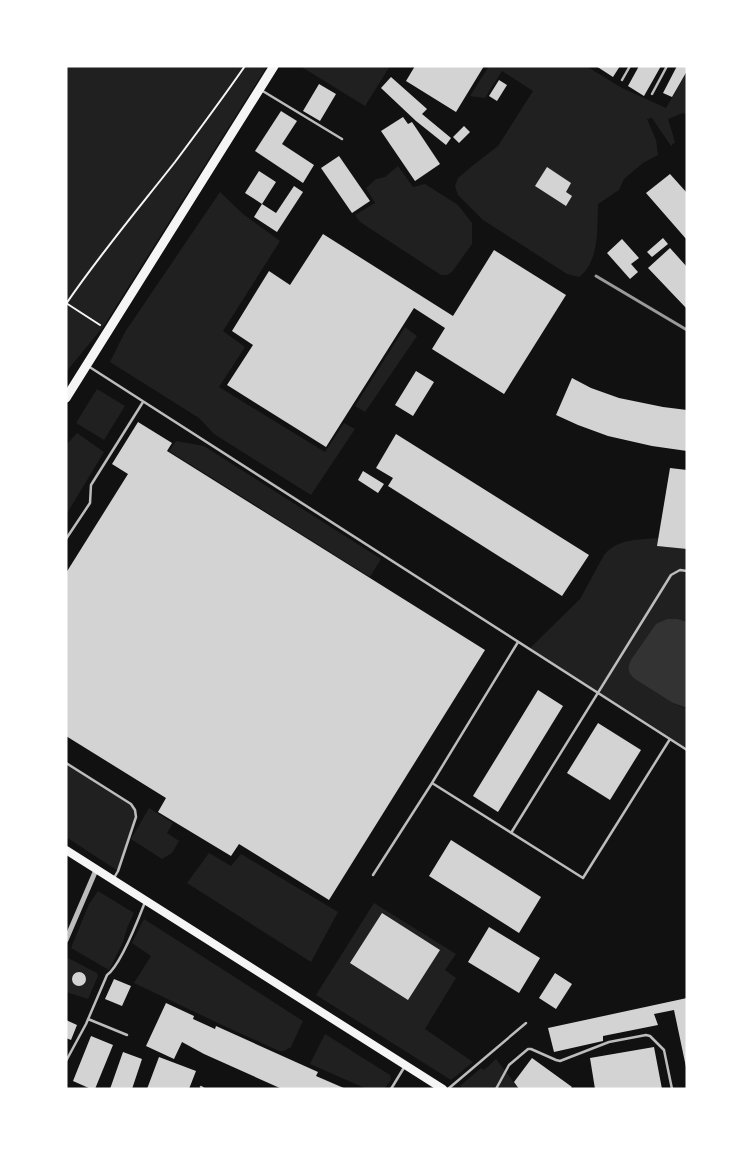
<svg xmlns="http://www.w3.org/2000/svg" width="753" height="1155" viewBox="0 0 753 1155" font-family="'Exo 2',sans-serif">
	<rect width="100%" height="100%" fill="#111"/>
	<path fill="#202020" d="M66,66H267L103,327L66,372Z
		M300,66H390L365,106Z
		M489,66H586L622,88L666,108L687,72V115L683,113L668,119L675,142L671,146L652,118L647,119L656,140L658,155L643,163L624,179L619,190L598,204C597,228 600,261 579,277L567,274L483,220L458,195L455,186L458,178L471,167L498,146L533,91L502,71L485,98L470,96Z
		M398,166L413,187L425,184L458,205L472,223V244L452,272L447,275H441L360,222L355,215L375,203L366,188L376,179L385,177Z
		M220,192L243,214L280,241L223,331L245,347L219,387L325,452L344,423L355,429L311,495L214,434L199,418L110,362L125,332Z
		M405,327L417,336L365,412L355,406Z
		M97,389L125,406L104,440L76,423Z
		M77,433L104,452L66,515V445Z
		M176,441L204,446L381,559L370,577L169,451Z
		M659,538L658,546L687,549V622L678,619L673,703L687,709V750L529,649L580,599L604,555C618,538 638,540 659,538Z
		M66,763L131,804L136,814L118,871L66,837Z
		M149,808L173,823L167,833L179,841L172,853L162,859L131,839Z
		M209,853L231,866L241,854L338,912L311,962L187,883Z
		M98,891L134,913L127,928L123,942L109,970L71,948L89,904Z
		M374,903L456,954L445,970L456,978L425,1029L473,1062L451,1080L316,995Z
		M144,919L303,1021L291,1047L284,1051H279L222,1025L134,983L151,956L132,943Z
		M68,958L97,973L98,976L88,999L66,992V963Z
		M325,1034L390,1075L391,1080L384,1089H367L310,1064Z
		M496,1059L519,1089H464L460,1086L481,1068L484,1070Z"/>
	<path fill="#333" d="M667,619H678L687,622V708L673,703L635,679C628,673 627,668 631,660L656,624Z"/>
	<path fill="#d3d3d3" d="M415,66H484L456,112L406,81Z
		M596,66H620L613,77Z
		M639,66H661L644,96L628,86Z
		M677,66H687V71L672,97L663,93Z
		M391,77L427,109L422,114L451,138L446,145L416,121L381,88Z
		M499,80L507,85L497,101L489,96Z
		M319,84L336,94L320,121L303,111Z
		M281,111L297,121L282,144L314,165L303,183L255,151Z
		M403,117L408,124L412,122L440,164L415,181L381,131Z
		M464,126L470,132L459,143L453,137Z
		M339,156L370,201L352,213L321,168Z
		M547,167L571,183L566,192L572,196L566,206L535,186Z
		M259,171L276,182L262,204L245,193Z
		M670,174L687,193V240L646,193Z
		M294,186L303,192L277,232L254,217L262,204L276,213Z
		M323,234L453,316L494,250L566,295L504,394L432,349L445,328L414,308L326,447L227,385L253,345L232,331L269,271L290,285Z
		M663,238L668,244L652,257L647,252Z
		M622,239L639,258L631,264L638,272L630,279L607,253Z
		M670,248L687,267V309L648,268Z
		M416,371L434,382L413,416L395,405Z
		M572,378L591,388L619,398L663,407L687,410V451L652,446L608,436L578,425L556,415Z
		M138,422L172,443L167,451L485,650L329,900L239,844L231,856L158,812L166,798L66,736V573L128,474L112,464Z
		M396,434L589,555L562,596L388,486L393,478L376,468Z
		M670,468L687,470V549L657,546Z
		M363,471L384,484L378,493L358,480Z
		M538,690L563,706L498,812L473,796Z
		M598,723L641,750L610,800L567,773Z
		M451,840L541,897L519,933L429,876Z
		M382,913L440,950L408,1000L350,963Z
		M489,927L540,958L519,993L468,962Z
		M72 979a7 7 0 1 1 14 0a7 7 0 1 1-14 0Z
		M555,973L572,984L556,1009L539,998Z
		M114,979L131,986L122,1006L105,999Z
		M687,998V1067H686L674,1010L654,1014L658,1025L603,1036V1041L554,1052L548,1028Z
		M166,1003L194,1016L193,1019L215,1029L216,1026L318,1072L316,1076L346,1089H282L204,1054L182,1042L174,1059L146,1046Z
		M66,1020L77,1025L71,1040L66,1038Z
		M91,1036L113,1045L95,1089H91L73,1081Z
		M654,1047L662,1089H595L590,1058Z
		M123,1052L142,1059L132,1089H110Z
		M159,1057L196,1071L189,1089H147Z
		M532,1058L572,1087L570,1089H519L514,1082Z"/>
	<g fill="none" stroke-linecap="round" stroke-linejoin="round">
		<path stroke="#f5f5f5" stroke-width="2" d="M66,303L100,325
			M66,304C100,254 138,209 175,162C199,130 222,99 245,66"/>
		<path stroke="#bcbcbc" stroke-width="2.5" d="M622,80L630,66
			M261,90L342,139
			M652,94L667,66
			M88,366L687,750
			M66,539L90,503L91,485L143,402
			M66,763L131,804L135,810L136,817L118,871L114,878
			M432,783L583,878L670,739
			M511,833L671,575L680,570L687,571
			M373,875L432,783L518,642
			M88,1019L127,1035
			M66,1061L86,1024L107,975C121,965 138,920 145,902
			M201,1087L204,1089
			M391,1089L405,1066
			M448,1089L526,1023
			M496,1089L509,1065L528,1049H531L556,1060L560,1061L609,1042L646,1035L650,1036L664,1050L672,1089"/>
		<path stroke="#bcbcbc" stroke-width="5" d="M66,940L96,870"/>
		<path stroke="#f5f5f5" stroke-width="8" d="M66,850L443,1089"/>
		<path stroke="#f5f5f5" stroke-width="9" d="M66,398L274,66"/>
		<path stroke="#9a9a9a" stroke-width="3" d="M596,276L687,330"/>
	</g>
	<rect width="753" height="1155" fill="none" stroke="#ffffff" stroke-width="135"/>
</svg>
